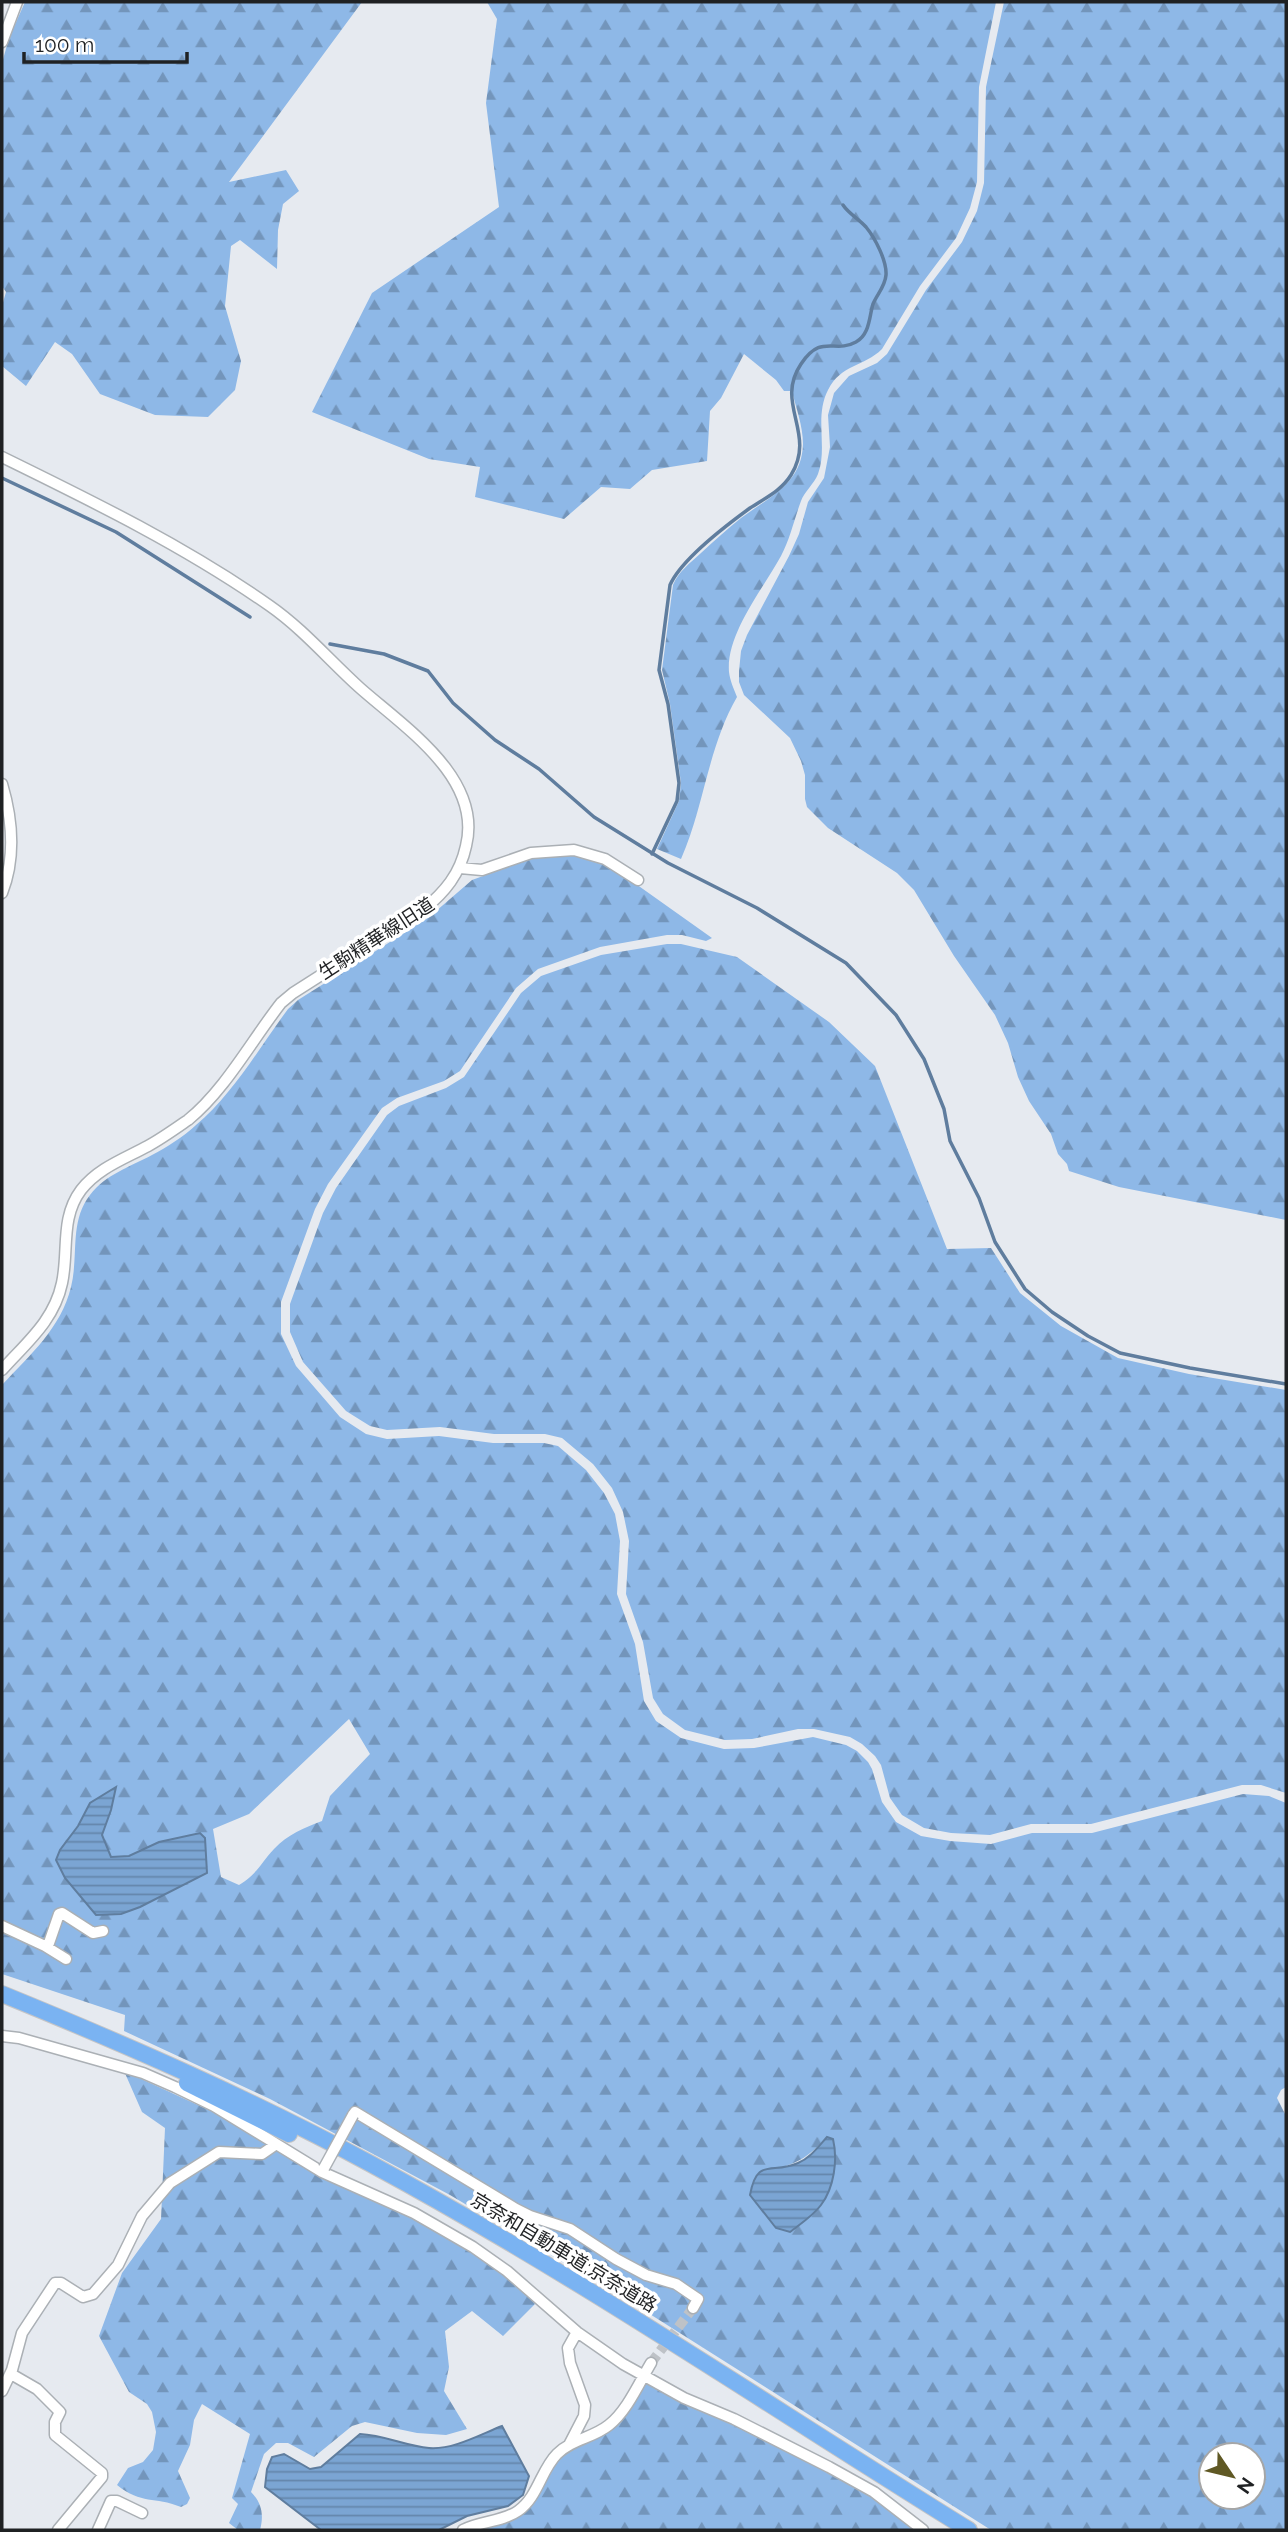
<svg xmlns="http://www.w3.org/2000/svg" width="1288" height="2532" viewBox="0 0 1288 2532" font-family="Raleway,'Noto Sans JP',sans-serif">
	<defs>
		<pattern id="forest-firs" width="22" height="20" patternUnits="userSpaceOnUse" patternTransform="scale(1.75)"><rect width="22" height="20" fill="#8eb8e7"/><path d="M5 1l3.5 6h-7zM16 11l3.5 6h-7z" fill="#7395bb"/></pattern>
		<pattern id="water-rules" width="6" height="5" patternUnits="userSpaceOnUse" patternTransform="scale(1.75)"><rect width="6" height="5" fill="#7ba5d3"/><path d="M0 2.5h6" fill="none" stroke="#6486ab"/></pattern>
	</defs>
	<rect width="100%" height="100%" fill="#e6eaf0"/>
	<path fill="url(#forest-firs)" fill-rule="evenodd" d="M25,2H362L229,182L286,170L299,191L283,204L278,230L277,269L240,240L231,246L225,306L241,361L235,390L208,417L155,415L100,394L72,354L55,342L26,386L2,366V306L6,292L2,286V63L9,38Z
		M487,2H996L979,87L977,182L970,208L956,238L920,286L882,349C864,367 841,364 828,390C814,417 828,447 818,474C814,484 804,492 801,501C794,520 790,539 781,556C763,589 726,634 729,672C730,681 734,689 737,697C708,747 704,807 681,859L657,849L679,801L681,783L670,704L662,670L673,585C678,572 690,563 701,553C714,541 727,529 741,518C769,497 802,484 803,444C803,426 796,408 792,391H784L776,380L744,354L721,398L710,411L707,461L652,470L630,489L601,487L564,519L475,497L480,467L429,459L312,412L372,293L499,207L486,103L497,19Z
		M1004,2H1286V1220L1119,1187L1069,1171L1067,1164L1058,1154L1051,1134L1029,1101L1018,1077L1008,1043L995,1015L954,956L914,890L897,873L828,828L807,807L805,799V775L801,761L790,738L744,695L739,682V671L741,651L747,635L789,556L799,534L808,502L824,478L830,447L828,415L834,393L849,376L877,363L887,354L926,290L962,242L977,211L984,183L986,87Z
		M559,854L589,858L612,867L712,938L706,941L682,935H667L600,947L538,969L516,988L460,1071L444,1081L397,1098L382,1108L328,1184L315,1209L281,1302V1334L296,1366L340,1417L366,1434L387,1439L439,1436L493,1443H544L558,1446L586,1470L604,1493L615,1514L620,1541L617,1594L635,1644L644,1701L656,1721L681,1738L724,1749L754,1748L813,1737L846,1745L857,1751L868,1762L872,1769L882,1802L896,1822L921,1836L950,1841L991,1844L1032,1833H1092L1243,1794L1269,1796L1286,1803V2087L1281,2090L1277,2098L1286,2116V2530H991L645,2311L450,2195L270,2099L124,2031L125,2015L2,1974V1385C30,1355 61,1328 71,1287C79,1255 69,1222 90,1195C106,1174 130,1167 152,1155C167,1147 183,1137 196,1125C233,1094 259,1048 288,1009L298,1000L428,918L472,880L535,857ZM349,1719L370,1754L330,1796L322,1821C304,1828 288,1834 274,1849C260,1864 258,1873 239,1885L221,1877L213,1829L249,1814ZM90,1803L111,1810L102,1835L111,1857L129,1856L159,1842L96,1915L60,1850L78,1826ZM827,2137C840,2156 833,2173 827,2193L750,2195L757,2174C792,2164 801,2165 827,2137ZM1211,2455H1253V2497H1211Z
		M667,944H681L737,957L829,1022L875,1066L947,1249L991,1248L1020,1293L1061,1326L1118,1358L1189,1374L1286,1390V1793L1261,1785H1242L1091,1824H1031L990,1835L951,1833L924,1828L902,1815L890,1798L881,1765L875,1756L862,1744L850,1737L814,1729H798L752,1739L725,1740L685,1730L663,1714L653,1698L643,1642L626,1594L629,1541L623,1512L612,1488L593,1464L562,1438L545,1434H494L440,1427L387,1430L370,1426L346,1411L303,1362L290,1332V1304L323,1213L336,1188L387,1115L399,1106L446,1088L464,1077L521,993L541,976L601,955Z
		M124,2071L211,2111L320,2177L412,2217L470,2251L505,2275L536,2303L503,2336L472,2311L445,2331L449,2367L444,2391L467,2429L446,2435L417,2433L365,2422L352,2426L314,2457L288,2443H276L264,2454L251,2492C262,2503 264,2515 260,2530H238L229,2523L238,2504L232,2498L250,2434L202,2404L194,2420L190,2445L178,2471L190,2498L187,2504L181,2507C154,2496 142,2505 117,2485L128,2468L143,2462L153,2450L156,2432L152,2412L147,2404L129,2392L99,2336L122,2273L161,2219L165,2128L142,2112Z
		M648,2383L827,2471L871,2496L915,2530H475L525,2511L538,2497L550,2472L561,2457L571,2449L596,2438L642,2386Z"/>
	<path fill="url(#water-rules)" stroke="#5f7d9e" stroke-width="2" d="M116,1787L111,1810L102,1835L111,1857L129,1856L159,1842L200,1833L205,1838L207,1873L140,1907L121,1914L96,1915L65,1878L56,1860L60,1850L78,1826L90,1803Z
		M827,2137L833,2139C838,2160 834,2188 821,2205C813,2216 800,2224 790,2232L776,2228L750,2195C757,2156 772,2175 798,2163C810,2158 818,2147 827,2137Z
		M502,2426L529,2476L523,2495L508,2506L467,2516L439,2530H321L265,2487L267,2469L272,2457L284,2454L310,2469L321,2467L360,2434C384,2435 406,2446 429,2448C453,2450 481,2434 502,2426Z"/>
	<g fill="none" stroke-linecap="round" stroke-linejoin="round">
		<path stroke="#5f7d9e" stroke-width="3.5" d="M2,478L116,532L250,617
			M330,644L384,654L428,671L453,703L495,740L539,769L594,817L668,863L757,908L846,963L896,1015L924,1059L944,1109L950,1141L979,1198L995,1242L1025,1289L1052,1312L1088,1336L1120,1353L1190,1368L1286,1384
			M652,854L677,801L679,783L668,704L659,670L670,585C681,560 728,524 750,508C765,498 781,491 791,475C817,433 774,404 801,364C822,333 834,354 856,342C870,334 869,317 873,304C877,294 885,287 886,275C887,261 875,238 866,227C859,219 849,214 843,205"/>
		<path stroke="#bec2c7" stroke-width="10" stroke-dasharray="10 5" stroke-linecap="butt" d="M651,2363L693,2308"/>
		<g stroke="#abb0b5" stroke-width="13">
			<path id="minor" d="M2,42L17,2
				M2,457C94,502 186,547 270,606C303,629 330,661 360,688C404,727 483,778 466,846C460,874 445,892 423,910L293,993L281,1003C252,1040 225,1090 188,1120C175,1129 161,1139 148,1146C124,1159 98,1168 81,1190C60,1218 69,1251 62,1283C54,1321 26,1343 2,1370
				M2,784C13,821 16,857 2,893
				M460,868L482,870L531,853L574,850L605,859L638,880
				M2,1926L45,1946L49,1943L59,1914L62,1913L93,1933L103,1931
				M45,1946L66,1959
				M2,2036L19,2038L143,2073L175,2087L214,2106L322,2172L414,2213L473,2247L507,2271L577,2332L623,2364L684,2398L734,2419L829,2467L874,2492L923,2530
				M353,2115L355,2112L516,2209L530,2216L570,2229L616,2259L646,2275L676,2284L698,2299L693,2308
				M11,2374L37,2389L60,2412L55,2422V2435L102,2473V2477L58,2530
				M2,2391L12,2370L22,2333L55,2283H61L83,2297L93,2294L118,2265L142,2216L170,2183L219,2152L262,2154L275,2145
				M569,2445L584,2416L585,2405L570,2363L568,2348L577,2332
				M98,2530L111,2501H117L142,2513
				M463,2530C480,2521 502,2522 518,2511C538,2497 541,2470 557,2454C572,2439 593,2438 609,2425C627,2411 639,2383 651,2363"/>
		</g>
		<g stroke="#c5c5c6" stroke-width="18">
			<path id="highway" d="M2,1994C127,2045 251,2099 371,2164C577,2275 770,2407 969,2530
				M187,2083L289,2134"/>
		</g>
		<use href="#minor" stroke="#fff" stroke-width="10"/>
		<use href="#highway" stroke="#7ab3f2" stroke-width="16"/>
		<g stroke="#abb0b5" stroke-width="13" stroke-linecap="butt">
			<path id="minor-bridge" d="M324,2168L353,2115"/>
		</g>
		<use href="#minor-bridge" stroke="#fff" stroke-width="10"/>
	</g>
	<g text-anchor="middle" stroke-width="7" stroke-linejoin="round" paint-order="stroke">
		<g font-size="19" fill="#1f2123" stroke="#fff">
			<text transform="translate(376 938) rotate(-33)" y="7">生駒精華線旧道</text>
			<text transform="translate(564 2252) rotate(31)" y="7">京奈和自動車道;京奈道路</text>
		</g>
	</g>
	<rect width="1288" height="2532" fill="none" stroke="#1f2123" stroke-width="7"/>
	<g transform="translate(1232 2476) rotate(125)"><circle r="33" fill="#ffffff" stroke="#a5a6a7" stroke-width="2"/>
	<path d="M0-5L12 26L0 18L-12 26Z" fill="#605925"/>
	<text y="-10" font-size="19" font-weight="bold" text-anchor="middle" fill="#1f2123">N</text>
	</g>
	<path d="M24 52v10h163v-10" fill="none" stroke="#1f2123" stroke-width="3.5"/>
	<text x="35" y="52" font-size="21" fill="#1f2123" stroke="#ffffff" stroke-width="5" paint-order="stroke">100 m</text>
</svg>
